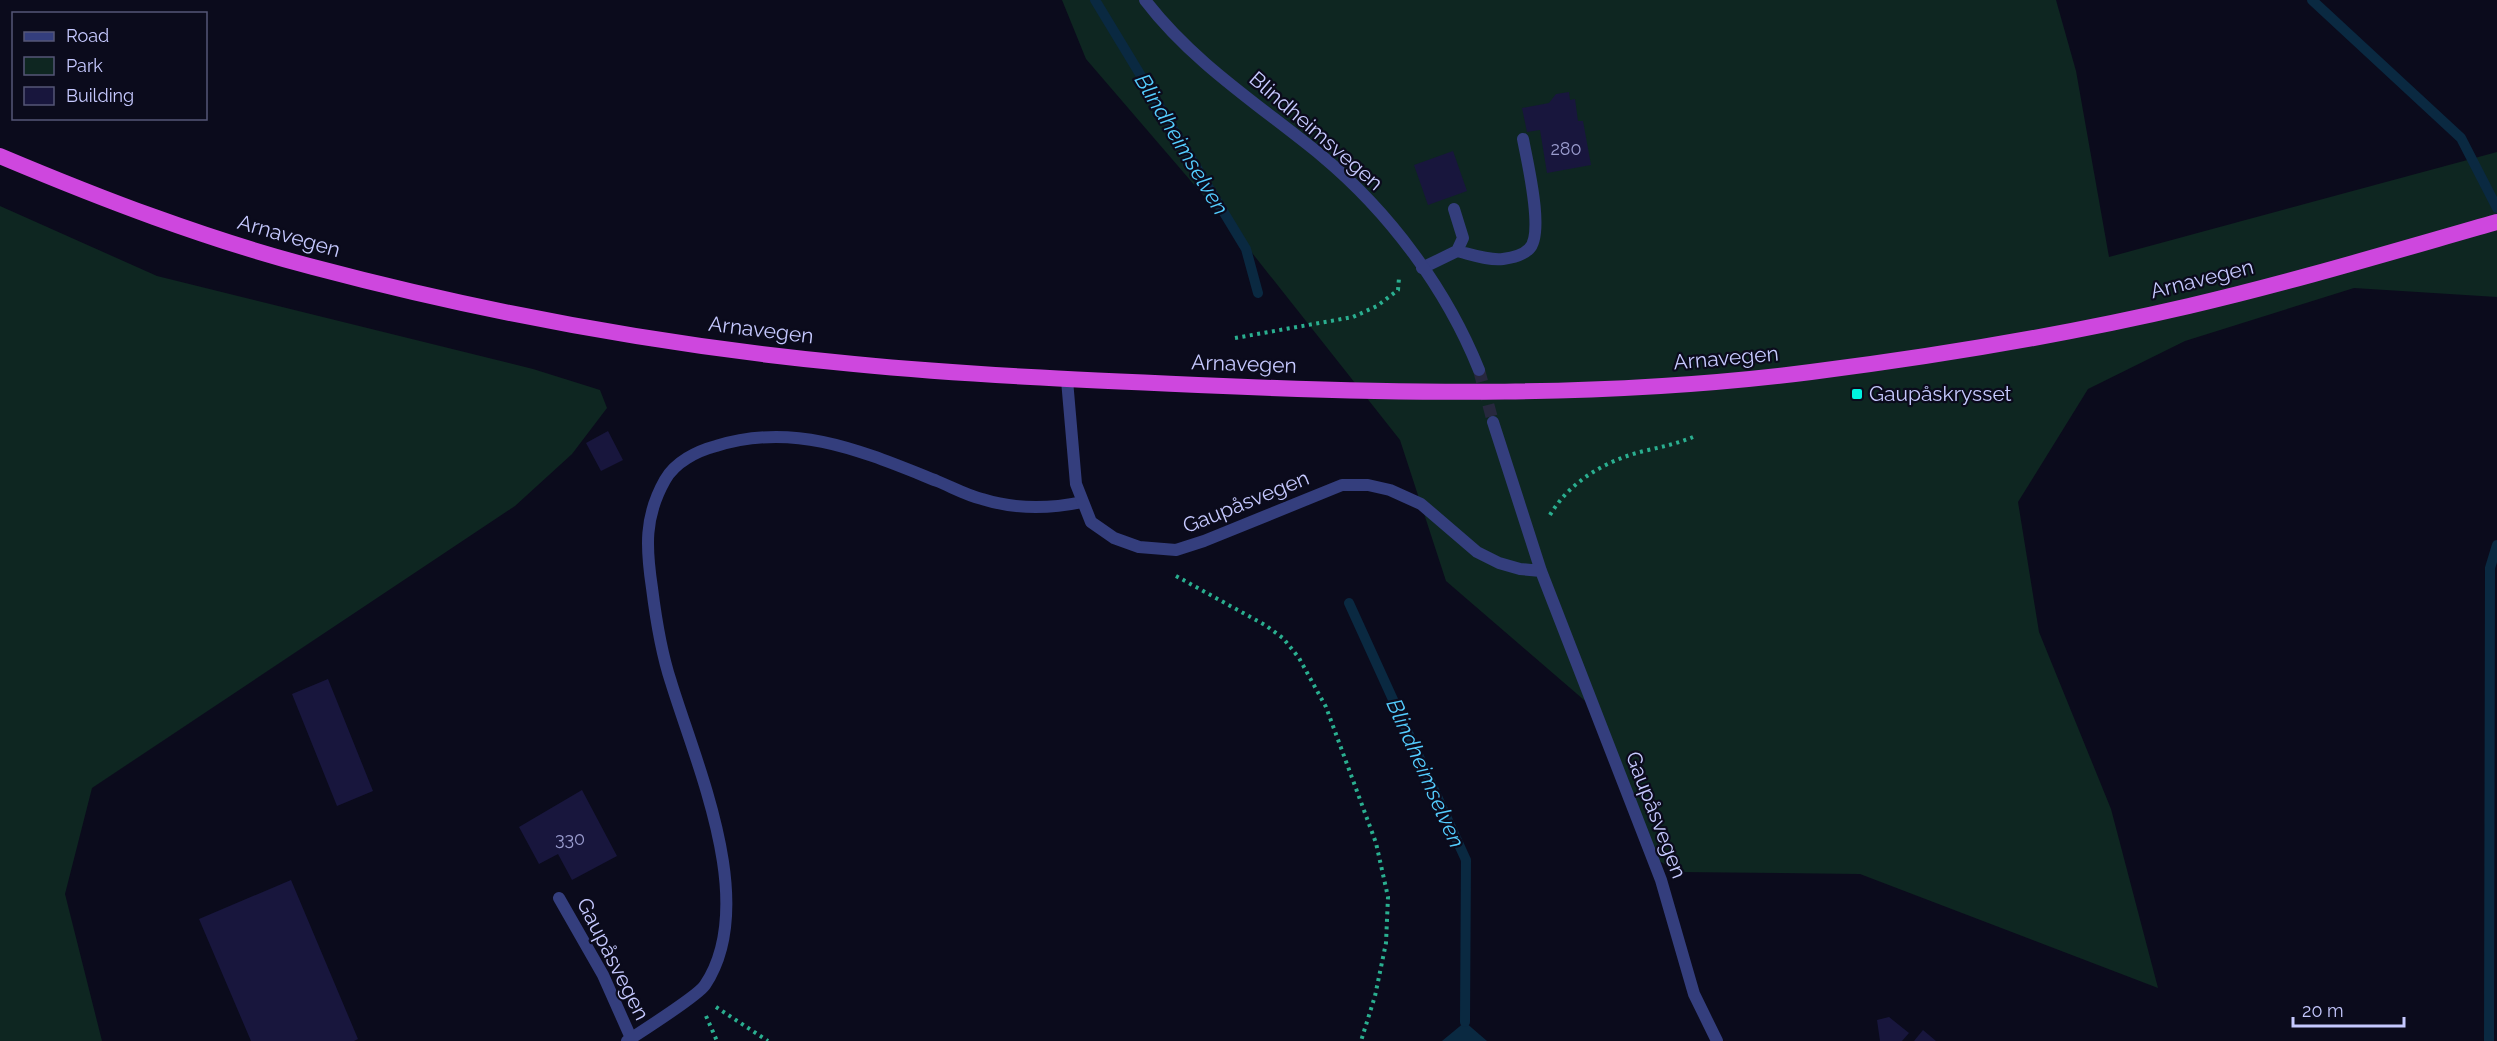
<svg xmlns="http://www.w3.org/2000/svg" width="2497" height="1041" viewBox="0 0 2497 1041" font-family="Raleway,sans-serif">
	<rect width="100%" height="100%" fill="#0b0b1c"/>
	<path fill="#0e2621" d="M1062,0H2056L2076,71L2109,257L2497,152V297L2354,288L2185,341L2088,389L2018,502L2039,632L2111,809L2158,988L1860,874L1678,872L1644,852L1591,706L1446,581L1400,440L1245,244L1086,59Z
		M0,206L157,276L533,369L600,390L607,408L572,454L515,506L92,788L65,894L102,1041H0Z"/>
	<path fill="#0a2941" d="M1465,1022L1487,1041H1442Z"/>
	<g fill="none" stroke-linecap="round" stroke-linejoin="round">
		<path stroke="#0a2941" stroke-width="10" d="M1095,0L1246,249L1258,293
			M2312,0L2461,138L2497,208
			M1349,603L1466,860L1465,1022
			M2489,1041L2490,568L2497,545"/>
	</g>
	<path fill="#18163d" d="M1569,92L1570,100L1575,99L1578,121H1583L1591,165L1547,173L1540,130L1527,132L1522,108L1549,103L1556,94Z
		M1453,151L1467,191L1428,205L1414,165Z
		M608,431L623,460L601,471L586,443Z
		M328,679L373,791L337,806L292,694Z
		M582,790L617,856L572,880L558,854L539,864L519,827Z
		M291,880L358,1039L354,1041H251L199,919Z
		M1889,1017L1909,1033L1902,1041H1880L1877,1020Z
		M1923,1030L1936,1041H1914Z"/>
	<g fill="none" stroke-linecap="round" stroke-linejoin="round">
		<path stroke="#27283e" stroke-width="12" stroke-dasharray="12 6" stroke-linecap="butt" d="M1479,370L1493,422"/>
		<path stroke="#2aaf90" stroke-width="4" stroke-dasharray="3 4.5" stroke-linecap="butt" d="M1235,338L1353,317L1377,306L1398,290L1399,278
			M1550,515C1570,481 1607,460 1644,451C1661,447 1676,444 1693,437
			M1176,576L1265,625L1283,638L1299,658L1326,707L1376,843L1388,897L1386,943L1375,996L1361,1041
			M716,1007L768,1041
			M706,1016L717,1041"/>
		<path stroke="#343e7d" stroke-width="12" d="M1457,251C1470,254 1489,261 1503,259C1511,258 1523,255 1529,249C1545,234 1527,161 1523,139
			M1422,268L1457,251L1463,238L1454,209
			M559,898L603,975L631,1038
			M627,1041C642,1031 698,996 705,985C759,904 697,767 671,682C661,652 656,620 652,588C646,548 644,517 665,480C675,462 697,451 716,446C796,421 864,452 937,481C952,487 966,495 982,499C1014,509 1049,509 1082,502"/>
		<path stroke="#343e7d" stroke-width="12" d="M1145,0C1193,63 1261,106 1322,156C1389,212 1446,288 1479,370
			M1067,380L1076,484L1091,522L1114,538L1139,547L1176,550L1204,541L1342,485H1368L1390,490L1421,504L1477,552L1499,563L1520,569L1541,571
			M1493,422L1541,571L1661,880L1694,994L1717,1041"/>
		<path stroke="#ce47de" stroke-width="16" d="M0,156C102,199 206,239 313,267C490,314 672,347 854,364C968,375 1083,380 1198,385C1403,394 1607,398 1811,372C1938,356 2064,335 2189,306C2292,282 2395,251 2497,222"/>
	</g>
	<rect fill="#00f1e0" stroke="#0b0b1c" stroke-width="2" x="1851" y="388" width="12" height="12" rx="3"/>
	<g text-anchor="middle" stroke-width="4.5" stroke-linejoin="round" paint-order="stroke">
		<g font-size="18" fill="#9a9cce">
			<text x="1566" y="155">280</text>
			<text x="570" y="845">330</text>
		</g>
		<g font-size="21" fill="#c6c9ff" stroke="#0b0b1c">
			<text transform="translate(1316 131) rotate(41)" y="7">Blindheimsvegen</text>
			<text transform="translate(289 236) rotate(16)" y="7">Arnavegen</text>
			<text transform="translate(2202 279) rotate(-14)" y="7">Arnavegen</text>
			<text transform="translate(761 330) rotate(7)" y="7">Arnavegen</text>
			<text transform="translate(1726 358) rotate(-5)" y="7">Arnavegen</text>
			<text transform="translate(1244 364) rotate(2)" y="7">Arnavegen</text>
			<text transform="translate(1246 502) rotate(-22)" y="7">Gaupåsvegen</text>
			<text transform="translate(1656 815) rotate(69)" y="7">Gaupåsvegen</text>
			<text transform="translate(613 959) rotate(63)" y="7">Gaupåsvegen</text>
		</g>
		<g font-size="21" fill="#c6c9ff" stroke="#0b0b1c" text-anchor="start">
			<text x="1869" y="401">Gaupåskrysset</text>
		</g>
		<g font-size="22" font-style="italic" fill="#54cdff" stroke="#0b0b1c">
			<text transform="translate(1182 144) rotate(59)" y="8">Blindheimselven</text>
			<text transform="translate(1426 773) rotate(66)" y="8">Blindheimselven</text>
		</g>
	</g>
	<rect x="12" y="12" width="195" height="108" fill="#0b0b1c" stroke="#565777" stroke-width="1.5"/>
	<rect x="24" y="32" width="30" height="9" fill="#343e7d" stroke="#565777" stroke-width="1.5"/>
	<text x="66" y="42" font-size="18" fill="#c6c9ff">Road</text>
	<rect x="24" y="57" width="30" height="18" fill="#0e2621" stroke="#565777" stroke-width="1.5"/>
	<text x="66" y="72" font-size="18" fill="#c6c9ff">Park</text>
	<rect x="24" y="87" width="30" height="18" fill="#18163d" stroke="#565777" stroke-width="1.5"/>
	<text x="66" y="102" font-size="18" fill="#c6c9ff">Building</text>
	<path d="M2293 1017v9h111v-9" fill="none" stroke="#c6c9ff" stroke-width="3"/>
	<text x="2302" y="1017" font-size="18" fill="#c6c9ff" stroke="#0b0b1c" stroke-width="4.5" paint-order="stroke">20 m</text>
</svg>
